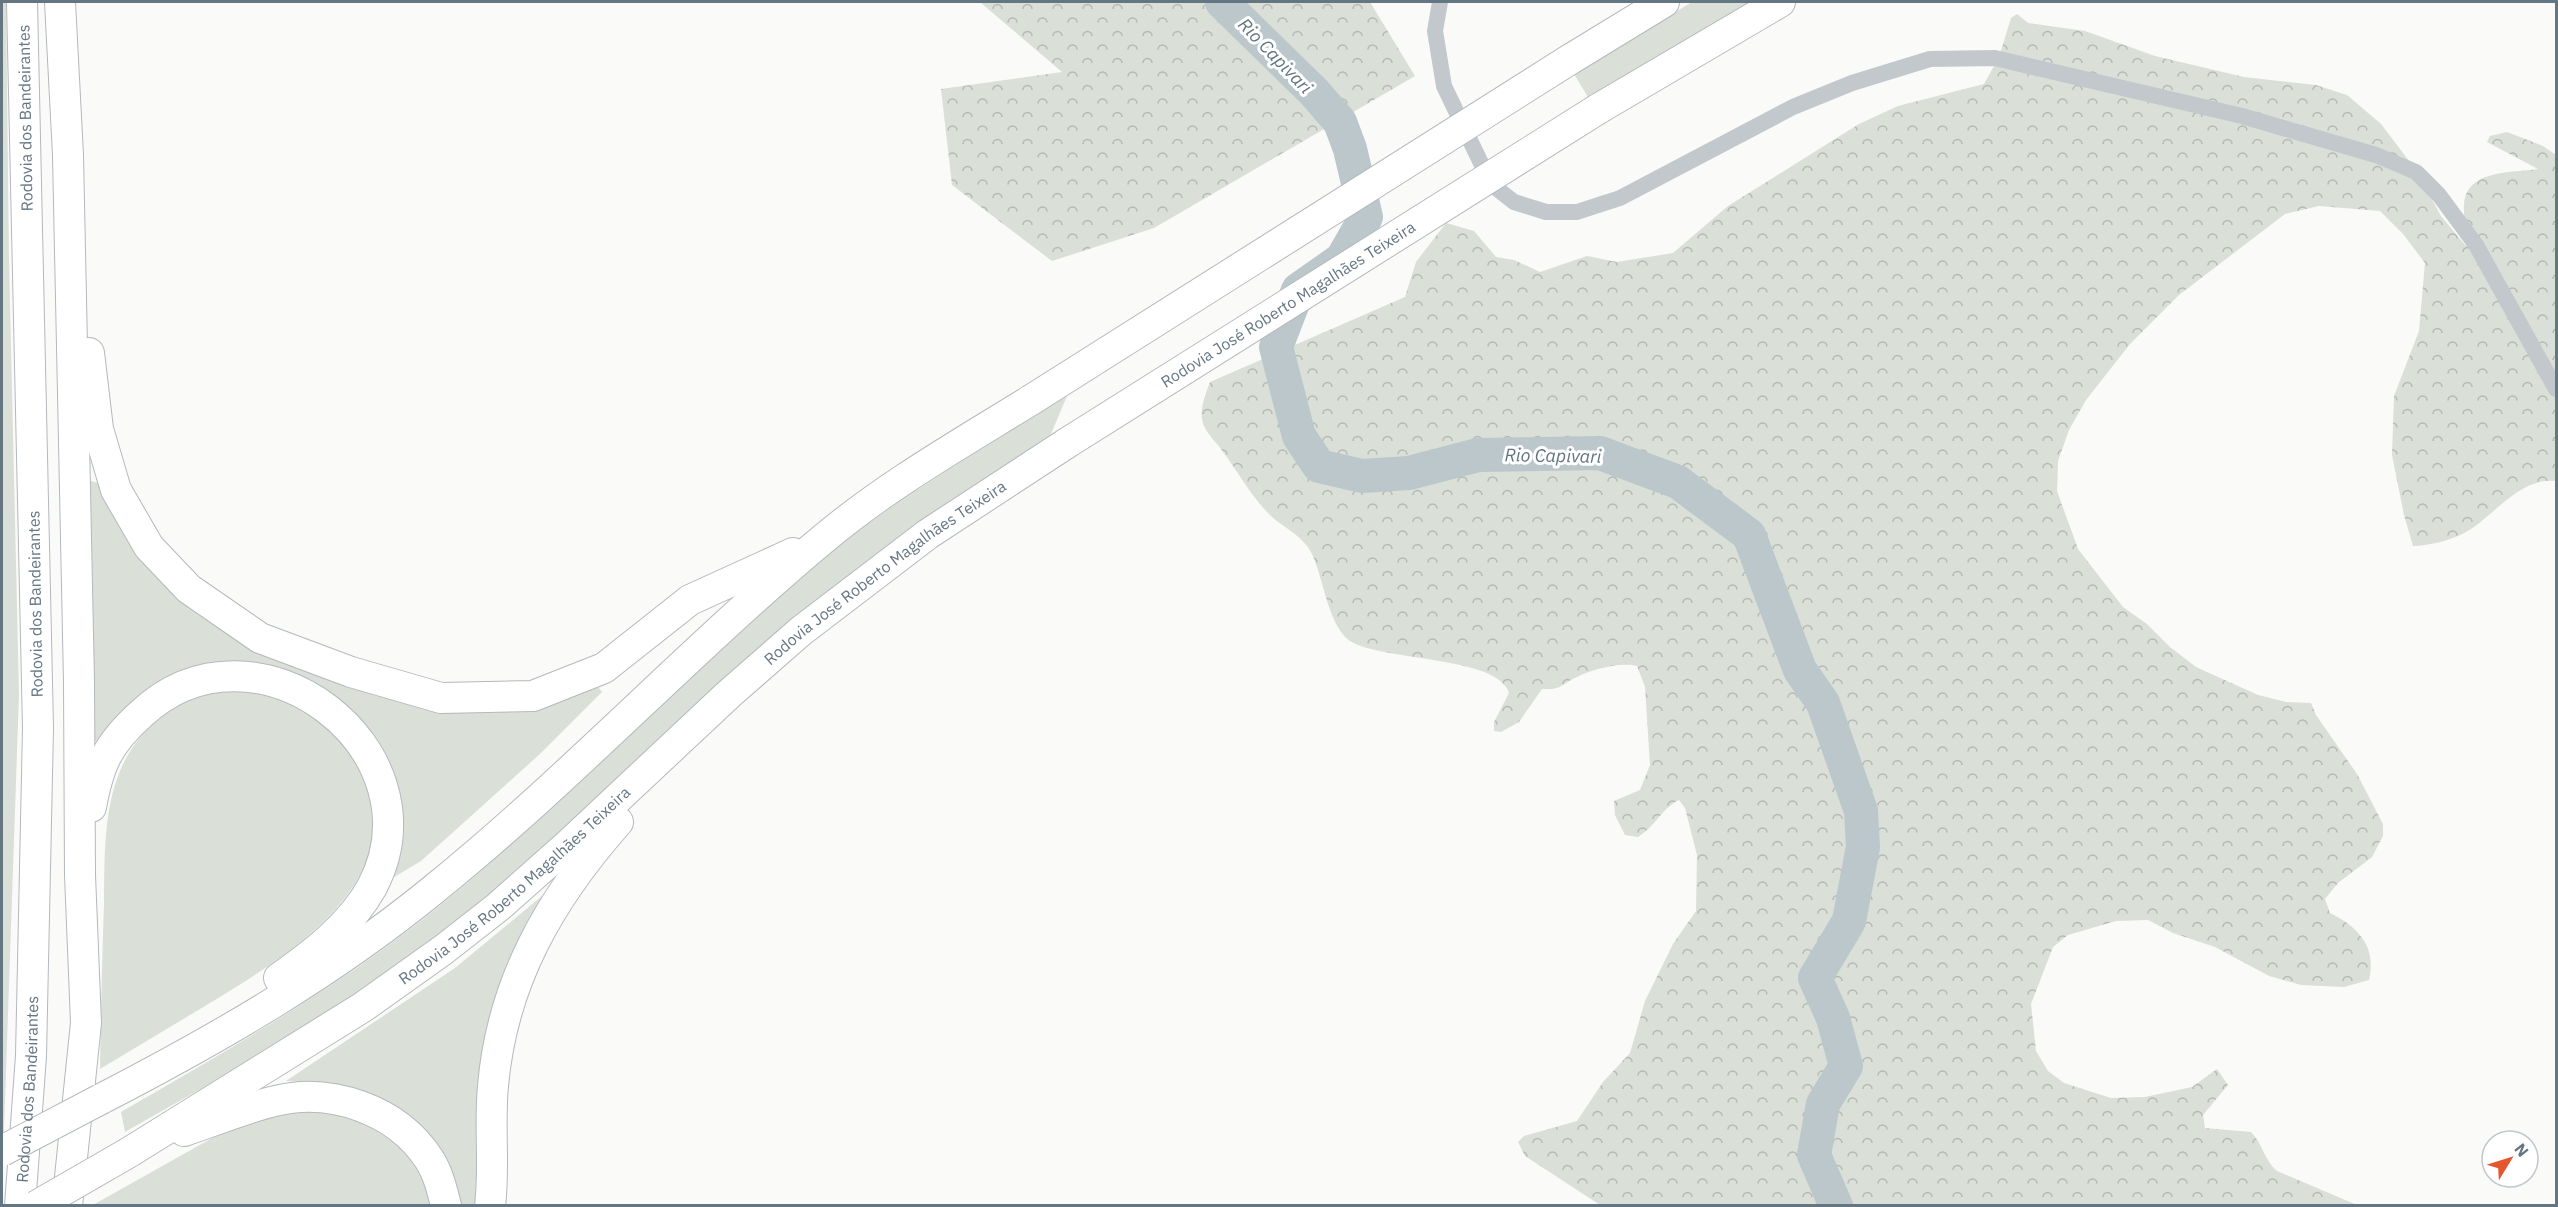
<svg xmlns="http://www.w3.org/2000/svg" width="2558" height="1207" viewBox="0 0 2558 1207" font-family="'IBM Plex Sans',sans-serif">
	<defs>
		<pattern id="forest-crowns" width="20" height="18" patternUnits="userSpaceOnUse" patternTransform="scale(1.5)"><rect width="20" height="18" fill="#dadfd7"/><path d="M2 6a3 3 0 1 1 6 0M12 15a3 3 0 1 1 6 0" fill="none" stroke="#b4b9b4"/></pattern>
	</defs>
	<rect width="100%" height="100%" fill="#fafaf8"/>
	<path fill="#dadfd7" d="M2,2H6L9,260L19,694L2,1188Z
		M1692,2H1756L1588,97L1574,74Z
		M1067,396L1051,434L966,492L826,594L745,660L687,720L482,904L389,975L287,1040L125,1132L121,1112C231,1048 343,985 442,904C564,805 669,685 790,584C876,512 972,454 1067,396Z
		M88,480L101,484L114,518L147,564L188,608L236,640L360,689L593,680L602,692L541,753L421,861L391,879L402,816L390,763L354,711L312,680L263,668L206,666L169,683L108,738L94,741Z
		M250,687C266,693 282,697 297,704C307,709 339,735 347,744C355,753 359,769 364,780C412,884 276,963 205,1006C170,1027 135,1048 100,1069C101,1015 102,960 104,905C105,833 101,757 169,712C178,705 189,698 201,694C216,690 234,690 250,687Z
		M542,896L548,898L528,933L480,1205H455L441,1160L320,1083L286,1081L455,968Z
		M297,1110C357,1112 418,1141 432,1206H91L230,1128Z"/>
	<path fill="url(#forest-crowns)" d="M980,2H1370L1415,76L1154,228L1052,261L952,185L941,89L1062,72Z
		M2017,14L2028,23L2085,31L2155,56L2244,77L2316,85L2347,95L2381,124L2416,170L2441,216L2466,246C2467,233 2463,218 2464,204C2467,169 2513,173 2538,169L2487,142L2490,136L2507,132L2543,146L2556,155V481C2523,477 2498,510 2474,527C2457,539 2434,545 2413,546L2404,515L2392,455L2394,396L2419,331L2425,263L2403,234L2380,211L2319,206L2285,214L2179,295L2130,344L2086,400L2069,430L2058,461L2057,491L2078,549L2123,607L2147,624L2170,647L2196,667L2258,695L2286,702L2311,703L2316,715L2357,774L2383,824V836L2372,857L2338,883L2325,899L2330,913C2358,927 2377,946 2369,980L2344,987L2301,985L2269,976L2215,947L2173,933L2148,920L2116,921L2068,935L2053,947L2031,1004L2036,1051L2048,1071L2064,1083L2111,1098L2145,1097L2192,1087L2217,1069L2228,1085L2203,1115L2205,1128L2251,1132C2263,1144 2264,1160 2277,1171L2357,1205H1600L1525,1156L1518,1142L1524,1136L1577,1121L1603,1082L1630,1053L1645,1001L1673,944L1696,911L1697,855L1685,808L1679,800C1661,809 1656,826 1638,837L1625,835L1615,815L1614,801L1640,790L1650,765L1645,687L1637,666C1620,662 1593,669 1577,677C1560,685 1562,690 1542,689L1519,722L1501,732L1494,731V722L1509,693C1499,656 1381,661 1350,641C1328,626 1323,576 1312,554C1303,535 1283,528 1269,514C1252,497 1238,472 1223,452C1218,444 1208,435 1204,426C1198,412 1205,396 1210,382L1405,297L1416,262L1446,223L1474,231L1496,257L1514,260L1540,272L1587,256L1617,262L1673,253L1728,206L1859,124L1898,106L1984,84L1999,57L2011,18Z"/>
	<g fill="none" stroke-linecap="round" stroke-linejoin="round">
		<path stroke="#bbc7cb" stroke-width="34" d="M1222,2L1314,92L1340,122L1350,149L1366,217L1342,259L1298,290L1276,347L1299,436L1319,466L1362,476L1409,473L1478,455L1600,453L1678,482L1749,535L1800,670L1823,703L1861,811L1863,847L1849,921L1815,978L1833,1018L1846,1066L1823,1104L1814,1155L1836,1206"/>
		<g stroke="#b4b9bd" stroke-width="32">
			<g id="motorway">
				<path d="M60,2L68,155L79,682L80,875L86,1023L67,1206"/>
				<path d="M1569,60L1664,2"/>
				<path d="M1598,109L1780,2"/>
				<path d="M89,353L98,429L116,490L149,547L189,589L260,638L351,672L441,698L533,696L604,668L690,600L793,553"/>
				<path d="M91,807C99,763 108,744 141,714C256,606 444,750 372,887C351,925 313,954 279,978"/>
				<path d="M101,1099C219,1038 330,974 433,890C569,780 688,652 822,540C886,486 960,444 1031,400"/>
				<path d="M184,1131C214,1121 245,1108 275,1101C331,1087 397,1110 429,1159C438,1173 442,1189 446,1206"/>
				<path id="s1" d="M128,1153L363,1007L443,950L498,907L569,844L729,694L801,631L928,534L1067,443"/>
				<path id="s2" d="M20,1206L31,1056L38,728L22,2"/>
				<path d="M490,1206C495,1166 489,1126 493,1086C502,982 550,899 618,822"/>
			</g>
		</g>
		<path stroke="#c3c8cc" stroke-width="16" d="M1440,2L1435,31L1444,86L1491,184L1514,202L1546,212H1577L1620,198L1793,107L1852,83L1930,59L1995,58L2242,116L2376,155L2416,172L2439,195L2476,245L2556,389"/>
		<use href="#motorway" stroke="#fff" stroke-width="30"/>
		<g stroke="#b4b9bd" stroke-width="32" stroke-linecap="butt">
			<g id="motorway-bridge">
				<path d="M1031,400L1569,60"/>
				<path id="s3" d="M1067,443L1598,109"/>
				<path d="M2,1151L101,1099"/>
				<path d="M36,1206L128,1153"/>
			</g>
		</g>
		<use href="#motorway-bridge" stroke="#fff" stroke-width="30"/>
	</g>
	<g text-anchor="middle" stroke-width="6" stroke-linejoin="round" paint-order="stroke">
		<g font-size="16" fill="#657683" stroke="#fff">
			<text transform="translate(25 118) rotate(-91)" y="6">Rodovia dos Bandeirantes</text>
			<text dy="6" stroke="none"><textPath href="#s3" startOffset="261">Rodovia José Roberto Magalhães Teixeira</textPath></text>
			<text dy="6" stroke="none"><textPath href="#s1" startOffset="957">Rodovia José Roberto Magalhães Teixeira</textPath></text>
			<text transform="translate(35 604) rotate(-91)" y="6">Rodovia dos Bandeirantes</text>
			<text dy="6" stroke="none"><textPath href="#s1" startOffset="471">Rodovia José Roberto Magalhães Teixeira</textPath></text>
			<text dy="6" stroke="none"><textPath href="#s2" startOffset="117">Rodovia dos Bandeirantes</textPath></text>
		</g>
		<g font-size="18" font-style="italic" fill="#60757c" stroke="#fff">
			<text transform="translate(1275 56) rotate(46)" y="6">Rio Capivari</text>
			<text transform="translate(1553 456) rotate(1)" y="6">Rio Capivari</text>
		</g>
	</g>
	<rect width="2558" height="1207" fill="none" stroke="#657683" stroke-width="6"/>
	<g transform="translate(2510 1159) rotate(52)"><circle r="28" fill="#ffffff" stroke="#c1c8cd" stroke-width="1.5"/>
	<path d="M0-4.5L10 22L0 15L-10 22Z" fill="#e4572e"/>
	<text y="-9" font-size="16" font-weight="bold" text-anchor="middle" fill="#657683">N</text>
	</g>
</svg>
